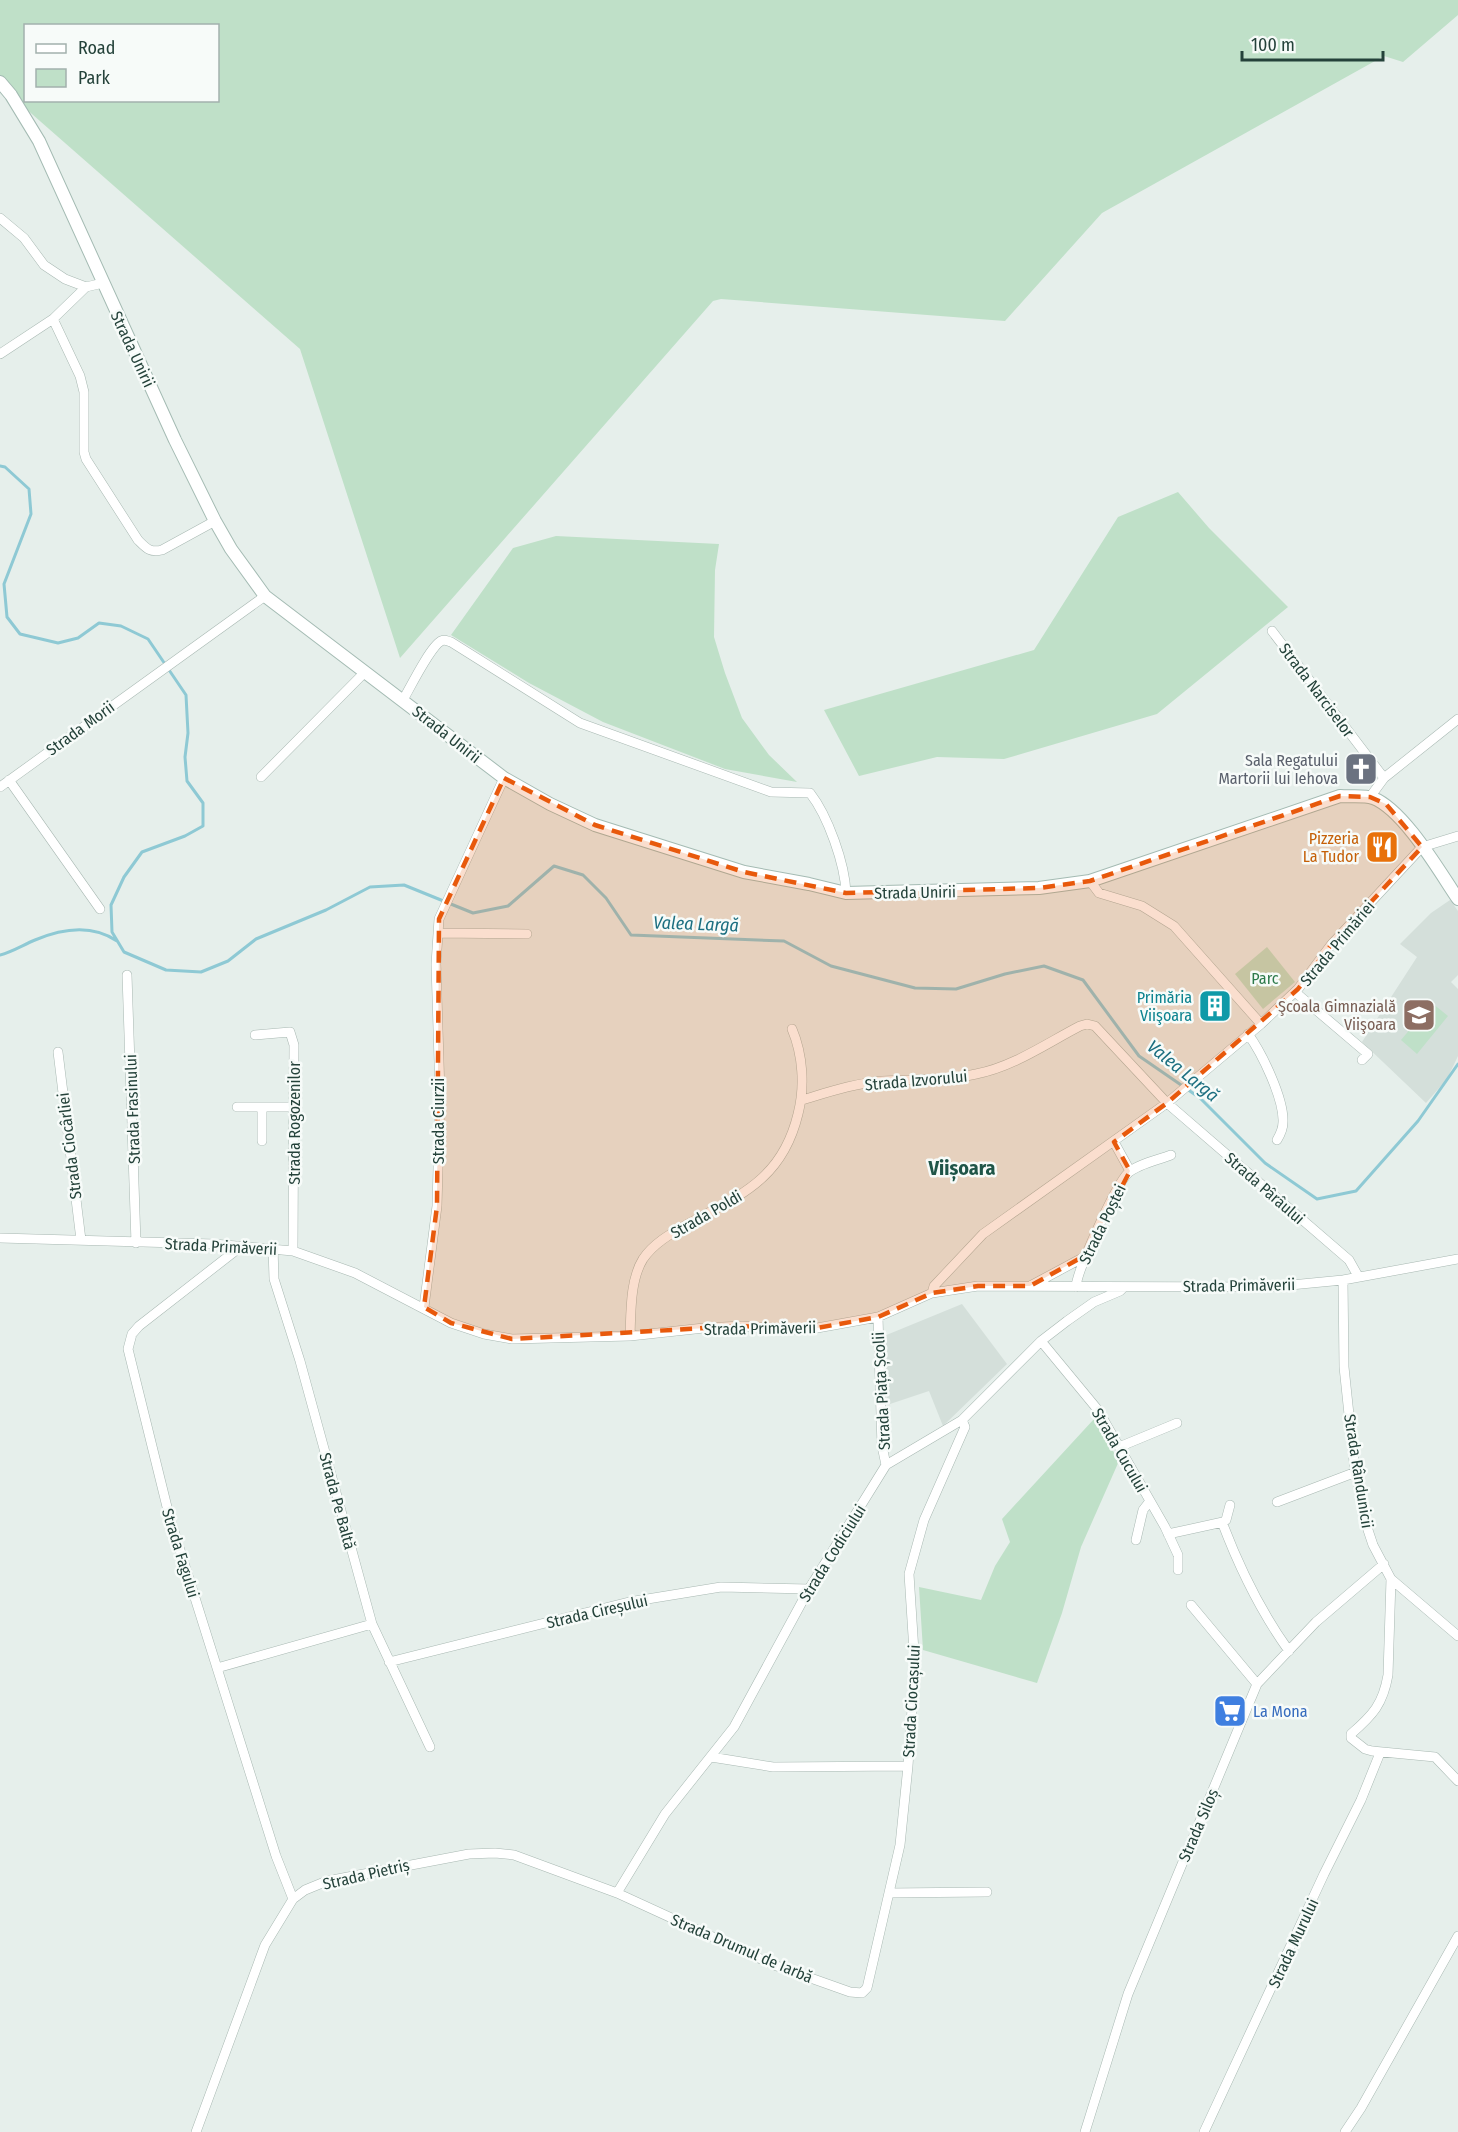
<svg xmlns="http://www.w3.org/2000/svg" width="1458" height="2132" viewBox="0 0 1458 2132" font-family="'Fira Sans Condensed',sans-serif">
	<rect width="100%" height="100%" fill="#e6efeb"/>
	<path fill="#d4dfda" d="M1450,900L1458,911V975L1451,982L1458,989V1056L1447,1079L1426,1103L1362,1042L1417,957L1400,944L1431,913Z
		M962,1304L1007,1364L943,1426L929,1391L887,1405L884,1336Z"/>
	<path fill="#bfe0c8" fill-rule="evenodd" d="M0,0H1458V15L1403,62L1384,56L1102,213L1005,321L721,299L713,301L400,658L300,349L0,86ZM26,26H218V100H26Z
		M1178,492L1209,528L1288,607L1157,714L1004,759L937,757L859,776L824,710L1034,650L1118,517Z
		M556,536L719,544L715,570L714,637L725,673L742,718L769,755L797,782L725,769L603,722L529,683L451,635L513,548Z
		M1267,947L1295,982L1263,1009L1235,974Z
		M1432,1003L1448,1016L1417,1054L1401,1040Z
		M1094,1419L1119,1461L1081,1547L1062,1613L1037,1683L923,1650L919,1587L981,1600L995,1566L1010,1542L1002,1519Z"/>
	<g fill="none" stroke-linecap="round" stroke-linejoin="round">
		<path stroke="#8ec9d4" stroke-width="3" d="M0,466L5,467L29,489L31,514L4,584L7,617L20,634L58,643L78,638L99,623L121,626L148,639L186,695L188,733L185,757L187,781L203,803V826L185,836L142,852L124,877L111,905L112,932L124,952L166,970L201,972L228,961L256,939L326,910L370,887L404,885L473,913L508,906L554,866L583,875L606,898L631,935L784,941L831,966L915,988L956,989L1005,974L1044,966L1083,980L1139,1056L1200,1098L1265,1163L1317,1199L1356,1191L1418,1121L1458,1064
			M0,955C12,952 23,945 35,940C61,929 92,924 117,941"/>
		<g stroke="#a8b8b2" stroke-width="10">
			<path id="street" d="M0,218L24,238L44,265L65,279L86,287
				M53,319L80,376L84,392V452L86,459L138,540C146,548 150,553 162,550L215,521
				M0,354L53,319L86,287L103,283
				M1272,631L1384,778
				M403,700C410,688 430,647 441,641C445,639 447,641 451,642L580,723L771,792L810,793C828,816 845,864 846,893
				M261,777L365,672
				M9,780L100,909
				M0,787L265,596
				M1370,797L1384,778L1458,719
				M1090,881L1099,893L1142,906L1174,926L1261,1024
				M438,933L527,934
				M127,975L136,1243
				M1295,992L1368,1054L1362,1060
				M1248,1034C1262,1053 1284,1099 1283,1122C1283,1128 1280,1135 1277,1140
				M255,1035L290,1032L294,1045L293,1251
				M58,1052L81,1240
				M802,1100C829,1092 856,1083 883,1081C914,1079 945,1081 976,1074C1013,1067 1047,1043 1080,1026L1087,1024L1095,1026L1167,1103L1349,1260L1358,1276
				M237,1107H294
				M262,1141V1107
				M1114,1142L1130,1171
				M0,1238L214,1244L293,1251L355,1273L451,1323L484,1334L512,1339L630,1336L704,1328L742,1326L806,1330L878,1317L932,1293L978,1286L1269,1287L1343,1280L1458,1259
				M273,1247L274,1279L300,1361L372,1624L430,1747
				M239,1248L139,1326L132,1334L128,1349L169,1515L276,1856L293,1899
				M1343,1280L1344,1367L1354,1462L1365,1521L1373,1545L1391,1579L1388,1675C1383,1704 1373,1715 1351,1734V1738L1365,1749L1372,1751L1435,1757L1458,1781
				M1032,1285L1086,1256
				M1076,1287C1077,1270 1116,1185 1128,1173C1138,1164 1158,1160 1171,1155
				M932,1293L934,1286L983,1234L1167,1103L1261,1024L1298,989L1331,945L1422,847L1458,836
				M424,1307L437,1206L440,1094L436,964L439,919L504,778
				M878,1317L882,1446L886,1465
				M630,1336C631,1312 630,1280 643,1259C653,1244 670,1234 686,1225C740,1195 782,1180 798,1114C805,1087 803,1055 792,1029
				M1041,1341L1098,1410L1165,1527L1178,1555V1570
				M1119,1447L1177,1423
				M1277,1502L1356,1472
				M1222,1522C1239,1567 1261,1612 1289,1651
				M1168,1534L1223,1522L1226,1520L1230,1505
				M1136,1540L1143,1510L1150,1501
				M1391,1579L1458,1636
				M1191,1605L1257,1684
				M389,1662L629,1602L721,1587L809,1589
				M217,1668L372,1624
				M711,1757L773,1767L908,1766
				M617,1893L665,1814L734,1727L809,1589L886,1465L962,1420L1041,1341L1067,1321L1094,1302L1120,1291L1124,1287
				M889,1893L987,1892
				M196,2132L265,1945L293,1899L305,1890L327,1881L469,1854L495,1853L514,1855L617,1893L774,1965L850,1992L862,1993L867,1988L900,1845L908,1766L915,1667L909,1574L924,1520L965,1427L962,1420
				M1085,2132L1128,1994L1257,1684L1316,1622L1384,1564
				M1204,2132L1324,1874L1361,1800L1380,1753
				M1345,2132L1361,2108L1458,1936"/>
		</g>
		<g stroke="#a4bbb3" stroke-width="14">
			<path id="secondary" d="M0,82L11,95L39,141L175,440L215,521L231,549L265,596L504,778L550,804L595,825L744,872L809,884L846,893L1039,888L1090,881L1340,796C1350,797 1364,795 1373,798C1404,810 1439,871 1458,899"/>
		</g>
		<use href="#street" stroke="#fff" stroke-width="9"/>
		<use href="#secondary" stroke="#fff" stroke-width="12"/>
	</g>
	<path fill="#e8590c" fill-opacity="0.2" stroke="#e8590c" stroke-width="4.5" stroke-dasharray="12 8" stroke-linejoin="round" d="M504,778L595,825L744,872L846,893L1039,888L1090,881L1340,796L1370,797L1386,804L1422,847L1331,945L1298,989L1167,1103L1114,1142L1130,1171L1086,1255L1030,1286H978L932,1293L878,1317L806,1330L742,1326L512,1339L451,1323L424,1307L437,1206L439,919Z"/>
	<defs>
		<g id="church-square" transform="scale(1.725)"><rect x="-9" y="-9" width="18" height="18" rx="4" fill="#6b7280" stroke="#f7fbf9"/><path d="M-1.2-6h2.4v3.5h3.3v2.4h-3.3V6h-2.4V-.1h-3.3v-2.4h3.3Z" fill="#fff"/></g>
		<g id="restaurant-square" transform="scale(1.725)"><rect x="-9" y="-9" width="18" height="18" rx="4" fill="#e8710a" stroke="#f7fbf9"/><path d="M-5-6h1v4h1v-4h1v4h1v-4h1v5L-1.5 .5V6h-2V.5L-5-1ZM5-6V6H3V1.5H1.5Q1.5-4 5-6Z" fill="#fff"/></g>
		<g id="building-square" transform="scale(1.725)"><rect x="-9" y="-9" width="18" height="18" rx="4" fill="#0f9aa8" stroke="#f7fbf9"/><path d="M-4-6H4V6H1V3H-1V6H-4ZM-2.5-4.3h1.7v1.8h-1.7ZM.8-4.3h1.7v1.8H.8ZM-2.5-1h1.7V.8h-1.7ZM.8-1h1.7V.8H.8Z" fill="#fff"/></g>
		<g id="school-square" transform="scale(1.725)"><rect x="-9" y="-9" width="18" height="18" rx="4" fill="#8d6e63" stroke="#f7fbf9"/><path d="M0-5L7-2L0 1L-7-2ZM-4 1L0 2.5L4 1V4Q0 6-4 4Z" fill="#fff"/></g>
		<g id="supermarket-square" transform="scale(1.725)"><rect x="-9" y="-9" width="18" height="18" rx="4" fill="#3f7fe0" stroke="#f7fbf9"/><path d="M-6-5.5h2.5l.6 2H6L4.5 2H-2.5L-4.4-4H-6ZM-1.5 3.2a1.3 1.3 0 1 0 .1 0ZM3 3.2a1.3 1.3 0 1 0 .1 0Z" fill="#fff"/></g>
	</defs>
	<g fill-rule="evenodd">
		<use href="#church-square" x="1361" y="769"/>
		<use href="#restaurant-square" x="1382" y="847"/>
		<use href="#building-square" x="1215" y="1006"/>
		<use href="#school-square" x="1419" y="1015"/>
		<use href="#supermarket-square" x="1230" y="1711"/>
	</g>
	<g text-anchor="middle" stroke-width="5" stroke-linejoin="round" paint-order="stroke">
		<g font-size="16" fill="#24423a" stroke="#f7fbf9">
			<text transform="translate(133 349) rotate(65)" y="6">Strada Unirii</text>
			<text transform="translate(1317 690) rotate(53)" y="6">Strada Narciselor</text>
			<text transform="translate(80 728) rotate(-36)" y="6">Strada Morii</text>
			<text transform="translate(447 734) rotate(38)" y="6">Strada Unirii</text>
			<text transform="translate(915 892) rotate(-1)" y="6">Strada Unirii</text>
			<text transform="translate(1337 943) rotate(-50)" y="6">Strada Primăriei</text>
			<text transform="translate(916 1080) rotate(-5)" y="6">Strada Izvorului</text>
			<text transform="translate(132 1109) rotate(-92)" y="6">Strada Frasinului</text>
			<text transform="translate(438 1121) rotate(-90)" y="6">Strada Ciurzii</text>
			<text transform="translate(294 1123) rotate(-90)" y="6">Strada Rogozenilor</text>
			<text transform="translate(69 1146) rotate(-97)" y="6">Strada Ciocârliei</text>
			<text transform="translate(1265 1188) rotate(41)" y="6">Strada Pârâului</text>
			<text transform="translate(706 1214) rotate(-30)" y="6">Strada Poldi</text>
			<text transform="translate(1102 1224) rotate(-64)" y="6">Strada Poștei</text>
			<text transform="translate(221 1246) rotate(3)" y="6">Strada Primăverii</text>
			<text transform="translate(1239 1285) rotate(-1)" y="6">Strada Primăverii</text>
			<text transform="translate(760 1328) rotate(-1)" y="6">Strada Primăverii</text>
			<text transform="translate(881 1391) rotate(-93)" y="6">Strada Piața Școlii</text>
			<text transform="translate(1120 1450) rotate(60)" y="6">Strada Cucului</text>
			<text transform="translate(1359 1471) rotate(81)" y="6">Strada Rândunicii</text>
			<text transform="translate(338 1501) rotate(75)" y="6">Strada Pe Baltă</text>
			<text transform="translate(181 1553) rotate(73)" y="6">Strada Fagului</text>
			<text transform="translate(832 1553) rotate(-58)" y="6">Strada Codiciului</text>
			<text transform="translate(597 1611) rotate(-13)" y="6">Strada Cireșului</text>
			<text transform="translate(911 1701) rotate(-87)" y="6">Strada Ciocașului</text>
			<text transform="translate(1198 1825) rotate(-67)" y="6">Strada Siloș</text>
			<text transform="translate(366 1874) rotate(-13)" y="6">Strada Pietriș</text>
			<text transform="translate(1293 1943) rotate(-65)" y="6">Strada Murului</text>
			<text transform="translate(742 1948) rotate(23)" y="6">Strada Drumul de Iarbă</text>
		</g>
		<g font-size="16" fill="#5b616d" stroke="#f7fbf9" text-anchor="end">
			<text x="1338" y="766">Sala Regatului<tspan x="1338" dy="18">Martorii lui Iehova</tspan></text>
		</g>
		<g font-size="16" fill="#c56008" stroke="#f7fbf9" text-anchor="end">
			<text x="1359" y="844">Pizzeria<tspan x="1359" dy="18">La Tudor</tspan></text>
		</g>
		<g font-size="16" fill="#2d7a4b" stroke="#f7fbf9">
			<text x="1265" y="984">Parc</text>
		</g>
		<g font-size="16" fill="#0d838f" stroke="#f7fbf9" text-anchor="end">
			<text x="1192" y="1003">Primăria<tspan x="1192" dy="18">Viişoara</tspan></text>
		</g>
		<g font-size="16" fill="#785e54" stroke="#f7fbf9" text-anchor="end">
			<text x="1396" y="1012">Şcoala Gimnazială<tspan x="1396" dy="18">Viişoara</tspan></text>
		</g>
		<g font-size="16" fill="#366cbe" stroke="#f7fbf9" text-anchor="start">
			<text x="1253" y="1717">La Mona</text>
		</g>
		<g font-size="18" font-style="italic" fill="#1c6f80" stroke="#f7fbf9">
			<text transform="translate(696 924) rotate(2)" y="6">Valea Largă</text>
			<text transform="translate(1183 1071) rotate(39)" y="6">Valea Largă</text>
		</g>
		<g font-size="20" font-weight="bold" fill="#1f5548" stroke="#f7fbf9">
			<text x="962" y="1175">Viișoara</text>
		</g>
	</g>
	<rect x="24" y="24" width="195" height="78" fill="#f7fbf9" stroke="#a3b1ad" stroke-width="1.5"/>
	<rect x="36" y="44" width="30" height="9" fill="#ffffff" stroke="#a3b1ad" stroke-width="1.5"/>
	<text x="78" y="54" font-size="18" fill="#24423a">Road</text>
	<rect x="36" y="69" width="30" height="18" fill="#bfe0c8" stroke="#a3b1ad" stroke-width="1.5"/>
	<text x="78" y="84" font-size="18" fill="#24423a">Park</text>
	<path d="M1242 51v9h141v-9" fill="none" stroke="#24423a" stroke-width="3"/>
	<text x="1251" y="51" font-size="18" fill="#24423a" stroke="#f7fbf9" stroke-width="4.5" paint-order="stroke">100 m</text>
</svg>
